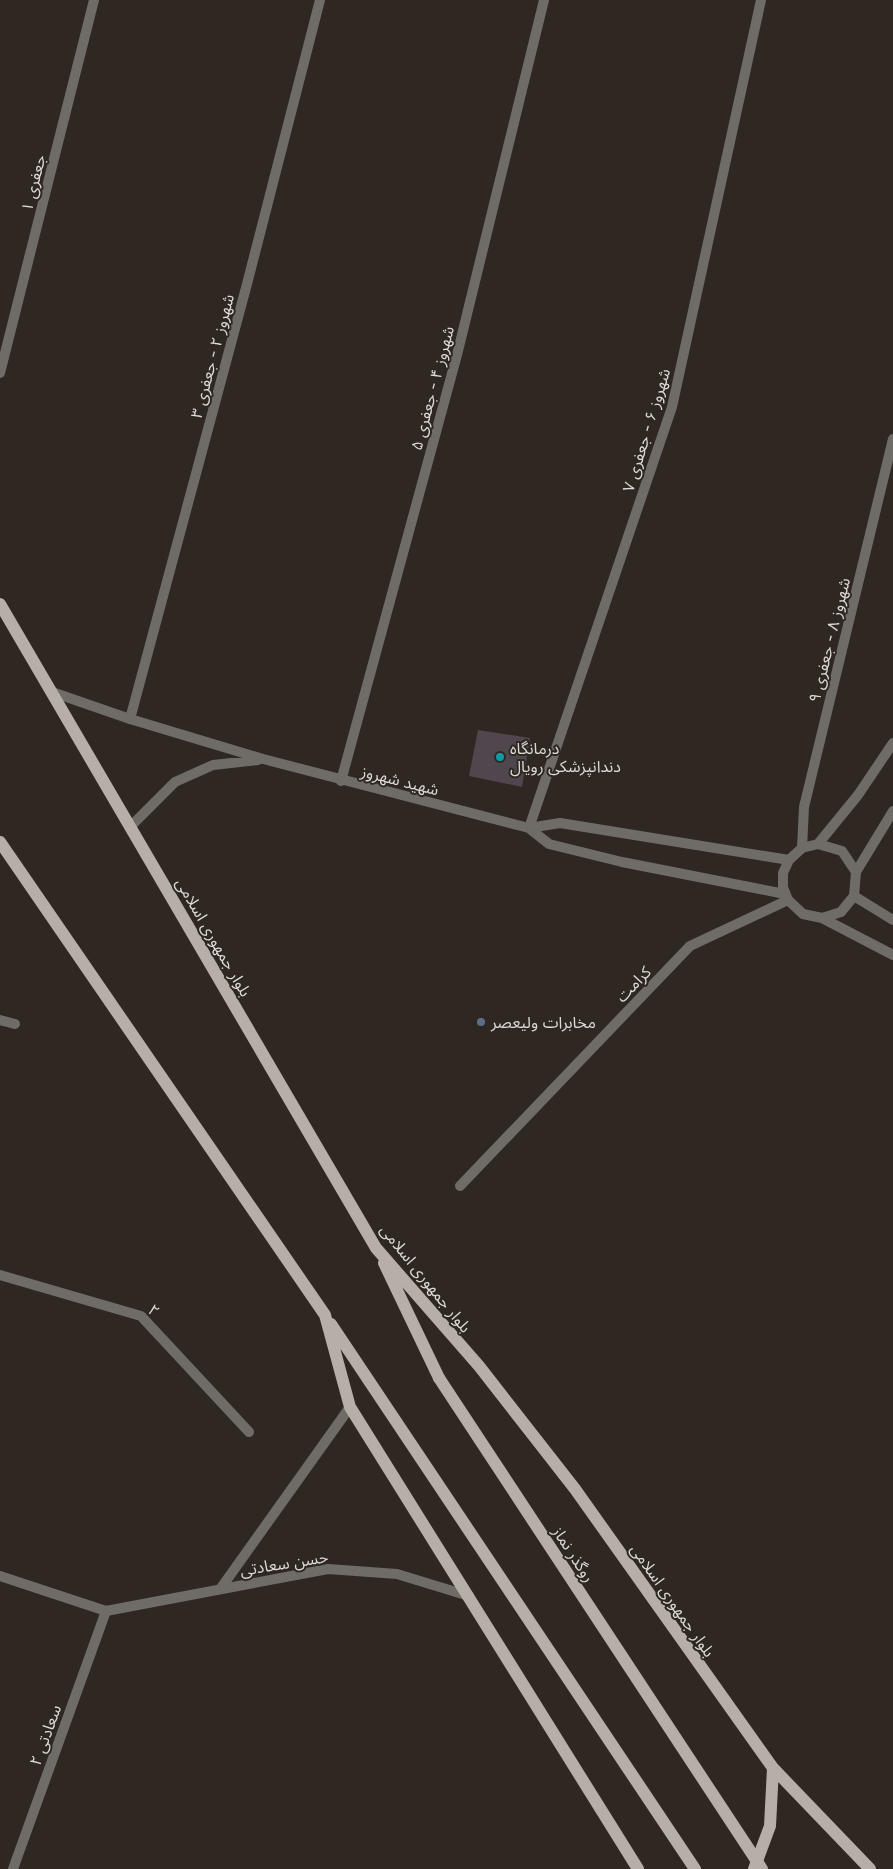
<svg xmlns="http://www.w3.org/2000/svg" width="893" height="1869" viewBox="0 0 893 1869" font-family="Inter,'Noto Sans Arabic',sans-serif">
	<rect width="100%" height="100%" fill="#2f2822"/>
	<path fill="#50474e" d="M478,730L530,738L522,787L469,776Z"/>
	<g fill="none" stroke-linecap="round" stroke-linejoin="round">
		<path stroke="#6f6c68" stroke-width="10" d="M802,848L804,807L893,439
			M460,1186L690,946L788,900"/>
		<path stroke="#6f6c68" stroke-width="10" d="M0,373L94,0
			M130,719L247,284L320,0
			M341,781L457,355L544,0
			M529,828L672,407L761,0
			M0,1020L15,1024
			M0,1275L141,1316L249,1432
			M0,1576L106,1611L328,1569L397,1574L469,1596
			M221,1588L350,1407
			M13,1869L106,1611"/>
		<path stroke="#6f6c68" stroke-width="10" d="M52,692L130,719L263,759L529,828L549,844L622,862L785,894
			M131,826L175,782L213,765L258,760
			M529,828L560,823L789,860
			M818,844L842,851L856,872L854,896L841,912L822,918L803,914L788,900L783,887V873L789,860L802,848Z
			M818,844L858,795L893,743
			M856,872L893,811
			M854,896L893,920
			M822,918L893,955"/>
		<path stroke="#b5afa7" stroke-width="12" d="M0,604L376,1248L479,1366L575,1489L773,1768L870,1869
			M0,842L325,1315L350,1407L638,1869
			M384,1263L439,1378
			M331,1324L695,1869
			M754,1869L770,1826L773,1768"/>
		<path stroke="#b5afa7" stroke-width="12" d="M439,1378L762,1869"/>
	</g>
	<circle fill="#0f9aa8" stroke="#2f2822" stroke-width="2" cx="500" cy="757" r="5"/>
	<circle fill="#5c6f8a" stroke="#2f2822" stroke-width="2" cx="481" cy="1022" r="5"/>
	<g text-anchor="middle" stroke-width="4" stroke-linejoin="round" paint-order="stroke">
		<g font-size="16" fill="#ddd9d4" stroke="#2f2822">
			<text transform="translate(33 183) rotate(-76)" y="6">جعفری ۱</text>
			<text transform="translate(212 356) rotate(-75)" y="6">شهروز ۲ - جعفری ۳</text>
			<text transform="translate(432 388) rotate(-75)" y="6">شهروز ۴ - جعفری ۵</text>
			<text transform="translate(646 430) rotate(-73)" y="6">شهروز ۶ - جعفری ۷</text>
			<text transform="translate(829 640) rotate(-76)" y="6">شهروز ۸ - جعفری ۹</text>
			<text transform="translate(400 780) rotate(14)" y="6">شهید شهروز</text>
			<text transform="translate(214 937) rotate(60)" y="6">بلوار جمهوری اسلامی</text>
			<text transform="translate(633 984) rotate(-46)" y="6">کرامت</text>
			<text transform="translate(426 1278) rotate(51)" y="6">بلوار جمهوری اسلامی</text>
			<text transform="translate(154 1310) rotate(39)" y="6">۲</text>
			<text transform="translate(574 1554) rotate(57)" y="6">روگذر نماز</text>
			<text transform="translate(284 1563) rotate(-9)" y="6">حسن سعادتی</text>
			<text transform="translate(673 1600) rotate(55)" y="6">بلوار جمهوری اسلامی</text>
			<text transform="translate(45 1735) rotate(-70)" y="6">سعادتی ۲</text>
		</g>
		<g font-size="16" fill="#ddd9d4" stroke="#2f2822" text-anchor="start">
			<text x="510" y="754">درمانگاه<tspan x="510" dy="18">دندانپزشکی رویال</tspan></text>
			<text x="491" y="1028">مخابرات ولیعصر</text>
		</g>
	</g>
</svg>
